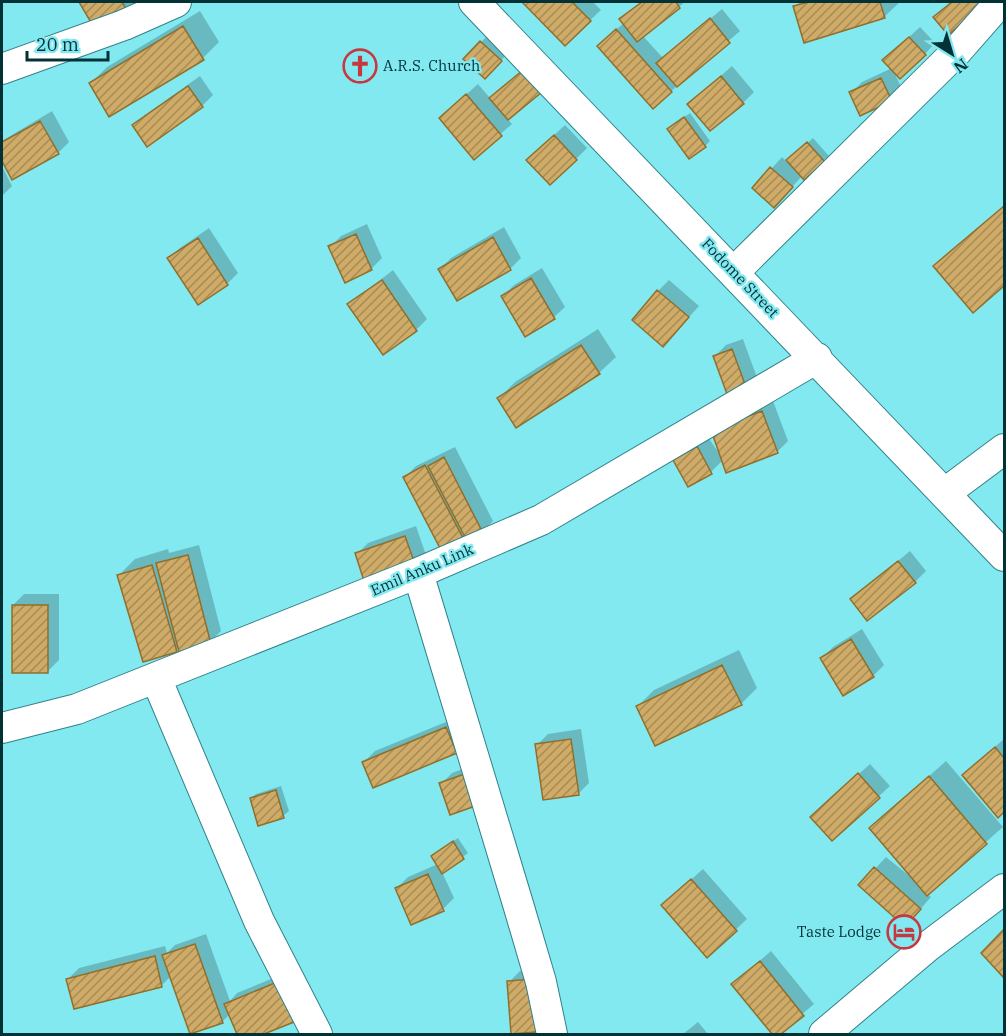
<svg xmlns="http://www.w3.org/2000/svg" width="1006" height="1036" viewBox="0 0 1006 1036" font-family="'IBM Plex Serif',serif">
	<defs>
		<pattern id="building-hatch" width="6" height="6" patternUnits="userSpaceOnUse" patternTransform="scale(1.5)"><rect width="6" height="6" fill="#cfab67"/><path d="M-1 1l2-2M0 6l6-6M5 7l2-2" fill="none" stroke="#a68c56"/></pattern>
	</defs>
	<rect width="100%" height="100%" fill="#83e9f1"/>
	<path fill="#0003" d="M81,2H137L127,11L97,29Z
		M524,2H593L601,10L565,44Z
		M641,2H685L643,36L663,58L722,9L740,31L653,107L609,35L624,23L621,19Z
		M800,2H900L884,17L795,7Z
		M952,2H986L935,17Z
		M200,11L219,42L203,58L91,83L107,67Z
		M920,27L935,43L925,54L894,72L902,89L891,100L851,93L862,82L892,68L895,50Z
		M486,37L506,55L485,77L465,59Z
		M732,66L754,92L743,103L689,104Z
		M200,76L213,95L202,106L148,145L134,125L145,115Z
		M478,84L512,124L474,157L451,108Z
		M52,111L69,142L58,153L12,177L2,158V141Z
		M690,113L710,141L705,146L674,124Z
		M565,125L587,148L576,159L539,149Z
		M813,138L829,156L802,176L785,195L754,188L782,157L787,162Z
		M2,166L12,186L2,196Z
		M1004,205V284L973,311L935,266Z
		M367,224L382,258L371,269L330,247L341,236Z
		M504,227L521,258L510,269L458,299L440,269L451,258Z
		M209,228L238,273L227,284L169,258L180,248Z
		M542,268L565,307L554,317L503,296L514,285Z
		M393,270L427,319L416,330L349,304Z
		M669,280L699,306L674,334L658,291Z
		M598,329L616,357L599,373L499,398L515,382Z
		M743,339L759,383L748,394L715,356L726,345Z
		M773,401L788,441L777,452L723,460L711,472L688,485L674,460L685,449L708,437L722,458L723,420Z
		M455,447L493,521L482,532L463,539L405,477L416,466Z
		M416,526L426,555L415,566L357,554L368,543Z
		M199,545L221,631L210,642L179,648L144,660L118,576L135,559L168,549L169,553Z
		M910,551L926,571L915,582L852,599Z
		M24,594H59V660L48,671L13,605Z
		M862,629L884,665L873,676L822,658L833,647Z
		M739,650L757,688L741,704L637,707L654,690Z
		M458,717L456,752L364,762L375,751Z
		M581,729L589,783L578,794L537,745L548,734Z
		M1004,739V810L998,816L975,764Z
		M484,761L451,813L441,784L452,773Z
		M946,761L1003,827L927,894L931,897L916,914L860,885L886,857L917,882L871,828Z
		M870,764L890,786L832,839L823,806Z
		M281,786L289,811L283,816L251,799L256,794Z
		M458,838L468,853L442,872L454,898L443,909L397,888L408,877L438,864V851Z
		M703,869L747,919L708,956L663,905Z
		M1004,931V975L983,953Z
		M206,934L230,1001L237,993L293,970L298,1018L260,1034H239L230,1014L222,1022L171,976L162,985L75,1008L68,979L79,968L165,946L167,953L175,945Z
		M771,951L814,1004L779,1034H774L733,984Z
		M543,969L547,1020L536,1031L509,982L520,971Z
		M698,1022L708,1034H683Z"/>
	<path fill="url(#building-hatch)" stroke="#916f29" stroke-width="1.5" d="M79,2H122L128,12L96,31Z
		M522,2H572L591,21L565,46Z
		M642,2H676L680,8L637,42L619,19Z
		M809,2H880L885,18L804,43L793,6Z
		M952,2H984L986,3L948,35L933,17Z
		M710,18L730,43L677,87L656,63Z
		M183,26L204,60L109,117L89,83Z
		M616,29L672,92L653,109L597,46Z
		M909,37L926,55L900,79L882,60Z
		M480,41L502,61L485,79L463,59Z
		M523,70L542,92L508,120L489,98Z
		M721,76L744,104L710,131L687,104Z
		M881,78L892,101L860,116L849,92Z
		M188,86L203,107L147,147L132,125Z
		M466,94L502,136L474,160L439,118Z
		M684,117L706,147L689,159L667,129Z
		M40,121L59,154L12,180L2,161V142Z
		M554,135L577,160L550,185L526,160Z
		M807,142L825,162L804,180L786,160Z
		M770,167L793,187L774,208L752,188Z
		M1004,206V286L973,313L933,266Z
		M356,234L372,270L345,283L328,246Z
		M493,237L511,270L457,301L438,269Z
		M198,238L228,285L198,305L167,258Z
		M531,278L555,319L525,337L501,296Z
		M382,280L417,331L383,355L347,304Z
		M657,290L689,317L663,347L632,320Z
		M581,345L600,374L516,428L497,398Z
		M732,349L749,395L730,402L713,356Z
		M762,411L778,453L726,473L711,430Z
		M697,446L712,474L688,487L673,460Z
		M444,457L483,533L467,541L428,466Z
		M425,465L464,540L442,552L403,477Z
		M405,536L416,567L365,584L355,553Z
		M188,555L211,644L179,652L156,563Z
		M898,561L916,583L867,621L850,599Z
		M152,565L177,652L143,662L117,575Z
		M12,605H48V673H12Z
		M851,639L874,677L843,696L820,658Z
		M722,665L742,705L655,746L636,706Z
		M446,727L457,753L373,788L362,762Z
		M571,739L579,795L543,800L535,744Z
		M995,747L1004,758V812L998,818L962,775Z
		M473,771L484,803L450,815L439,783Z
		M858,773L880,798L832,841L810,817Z
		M929,776L987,844L927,896L869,828Z
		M276,790L284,818L258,826L250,798Z
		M453,841L464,859L442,874L431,856Z
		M874,867L921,909L905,927L858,885Z
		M428,874L444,911L411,925L395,888Z
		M691,879L737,931L707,958L661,905Z
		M1004,929V978L981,953Z
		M195,944L223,1023L190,1034L162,955Z
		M155,956L162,987L74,1009L66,979Z
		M760,961L804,1016L781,1034H772L731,984Z
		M532,979L536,1032L511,1034L507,981Z
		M282,980L299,1020L264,1034H237L224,1004Z"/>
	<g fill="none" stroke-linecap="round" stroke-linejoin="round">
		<g stroke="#328288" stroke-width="32">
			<path id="minor" d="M474,2L1004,556
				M2,69L124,25L176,2
				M734,272L957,51L1000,2
				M945,493L1004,449
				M418,573L518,904L541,982L552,1034
				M156,678L259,921L317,1034
				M2,728L77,709L418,573L541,520L817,358
				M824,1034L927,947L1004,889"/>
		</g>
		<use href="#minor" stroke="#fff" stroke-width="30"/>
	</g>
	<defs>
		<g id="church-ring" transform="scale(1.725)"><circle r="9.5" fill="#83e9f1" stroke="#c73740" stroke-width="1.5"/><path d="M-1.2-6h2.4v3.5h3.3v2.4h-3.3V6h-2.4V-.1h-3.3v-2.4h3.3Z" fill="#c73740"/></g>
		<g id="hotel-ring" transform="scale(1.725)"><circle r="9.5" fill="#83e9f1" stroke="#c73740" stroke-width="1.5"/><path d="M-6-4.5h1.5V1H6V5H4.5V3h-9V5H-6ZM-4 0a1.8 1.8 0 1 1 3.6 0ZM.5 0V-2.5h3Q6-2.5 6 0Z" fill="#c73740"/></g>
	</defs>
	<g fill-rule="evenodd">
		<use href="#church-ring" x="360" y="66"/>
		<use href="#hotel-ring" x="904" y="932"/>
	</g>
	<g text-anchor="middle" stroke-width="4.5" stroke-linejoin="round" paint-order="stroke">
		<g font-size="15" fill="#023236" stroke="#83e9f1" text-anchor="start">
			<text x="383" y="71">A.R.S. Church</text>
			<text x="881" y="937" text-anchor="end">Taste Lodge</text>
		</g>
		<g font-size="15" fill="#023236" stroke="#83e9f1">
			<text transform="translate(740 278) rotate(46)" y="5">Fodome Street</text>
			<text transform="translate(422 570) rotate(-23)" y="5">Emil Anku Link</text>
		</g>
	</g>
	<rect width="1006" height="1036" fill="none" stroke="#023236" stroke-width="6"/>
	<g transform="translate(952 54) rotate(143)" stroke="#83e9f1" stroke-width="4.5" paint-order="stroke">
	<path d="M0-4.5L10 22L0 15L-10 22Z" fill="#023236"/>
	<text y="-9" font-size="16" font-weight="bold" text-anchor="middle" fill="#023236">N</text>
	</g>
	<path d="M27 51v9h81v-9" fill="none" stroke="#023236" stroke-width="3"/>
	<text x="36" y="51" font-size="18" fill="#023236" stroke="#83e9f1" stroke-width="4.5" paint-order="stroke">20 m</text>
</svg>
